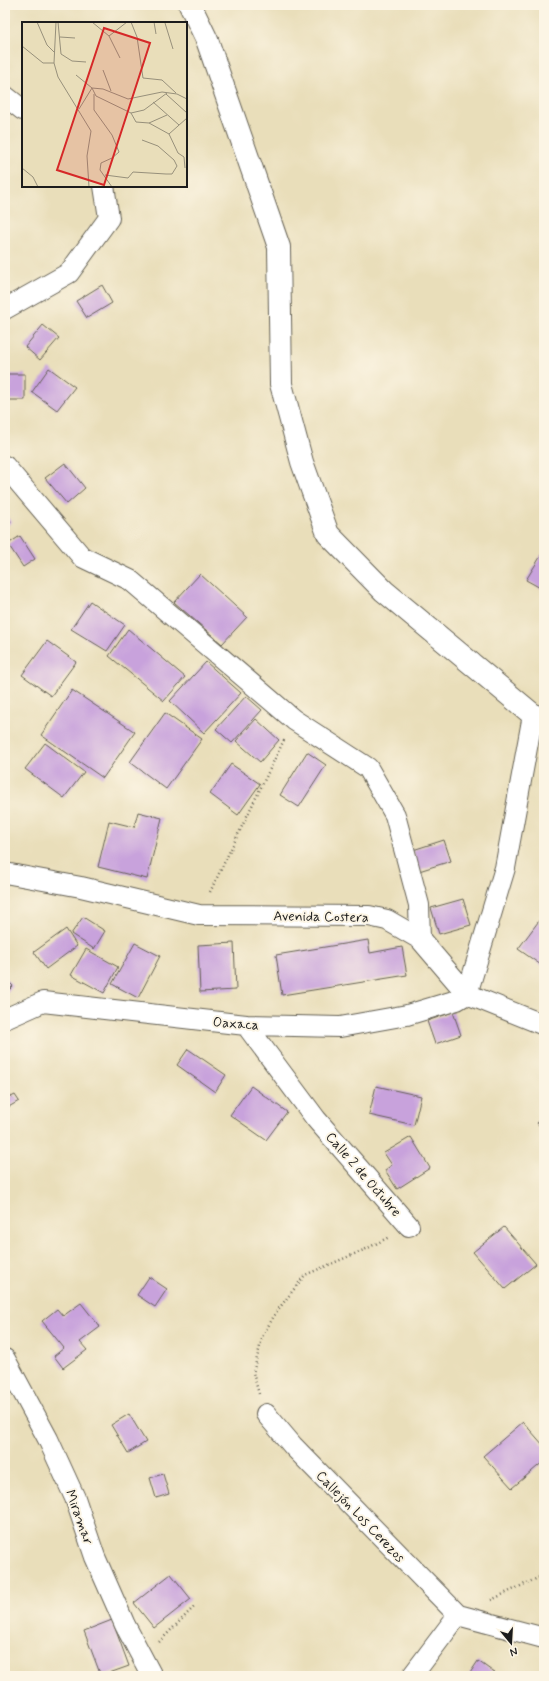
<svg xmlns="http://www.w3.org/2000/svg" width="549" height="1681" viewBox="0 0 549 1681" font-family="Mynerve,sans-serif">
	<rect width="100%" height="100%" fill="#fcf5e5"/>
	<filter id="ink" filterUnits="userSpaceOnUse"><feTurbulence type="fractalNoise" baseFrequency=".025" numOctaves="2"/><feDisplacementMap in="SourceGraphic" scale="8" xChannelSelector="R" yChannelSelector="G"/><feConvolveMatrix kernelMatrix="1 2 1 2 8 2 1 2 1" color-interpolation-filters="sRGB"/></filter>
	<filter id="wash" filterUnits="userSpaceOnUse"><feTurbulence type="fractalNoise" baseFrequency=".012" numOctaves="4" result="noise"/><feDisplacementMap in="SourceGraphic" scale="16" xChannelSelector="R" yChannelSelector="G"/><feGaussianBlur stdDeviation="0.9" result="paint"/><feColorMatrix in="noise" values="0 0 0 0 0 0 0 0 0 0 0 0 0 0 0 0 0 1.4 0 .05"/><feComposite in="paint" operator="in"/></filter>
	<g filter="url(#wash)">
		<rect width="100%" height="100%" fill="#e9deba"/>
		<g id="blocks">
			<path fill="#c8a2dc" d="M102,285L112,303L87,318L76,301Z
				M43,325L59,338L40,360L25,347Z
				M49,368L75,387L57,410L32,392Z
				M5,374H25V400H5Z
				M65,463L85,488L67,504L45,478Z
				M5,514L11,522L5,528Z
				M20,536L35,559L23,567L8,544Z
				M542,554L544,555V590L526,580Z
				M200,574L247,617L222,644L174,602Z
				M90,601L125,625L107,651L71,629Z
				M128,629L185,677L164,701L109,656Z
				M47,641L76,662L51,696L22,675Z
				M206,662L241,693L204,733L170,701Z
				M72,690L135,732L103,778L41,735Z
				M246,696L262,710L232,743L216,729Z
				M165,713L202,739L166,789L130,762Z
				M256,719L279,740L260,762L236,741Z
				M45,743L84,772L64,798L25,769Z
				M307,752L326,765L299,807L280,795Z
				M231,764L260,784L238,815L210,794Z
				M138,812L162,818L147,879L98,867L109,821L134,827Z
				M444,840L451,861L419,871L413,850Z
				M463,899L471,925L439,934L431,908Z
				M544,914V967L518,949Z
				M83,917L105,931L94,949L71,934Z
				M66,929L77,946L46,969L34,952Z
				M368,940L370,953L402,947L407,975L282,995L276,955Z
				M135,943L160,956L138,998L112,984Z
				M234,943L236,990L200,992L198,945Z
				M86,949L118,967L104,993L71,975Z
				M5,978L13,986L5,994Z
				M453,1012L461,1035L435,1044L427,1021Z
				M188,1049L226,1075L215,1092L177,1065Z
				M251,1086L287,1112L266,1140L230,1115Z
				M376,1086L421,1096L414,1125L369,1115Z
				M8,1092L11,1097L15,1095L19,1101L5,1109V1093Z
				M544,1117V1131L537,1123Z
				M411,1137L430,1168L397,1189L385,1170L392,1165L384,1153Z
				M504,1227L536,1264L505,1289L473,1252Z
				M149,1277L167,1289L155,1307L137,1295Z
				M81,1303L100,1327L80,1342L87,1350L63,1368L54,1356L64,1348L42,1321L57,1309L63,1316Z
				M129,1414L146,1442L128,1453L111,1425Z
				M523,1422L544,1446V1461L512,1488L483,1456Z
				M163,1474L169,1494L156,1498L150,1478Z
				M171,1574L191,1599L154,1628L134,1603Z
				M112,1620L129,1666L101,1676L84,1631Z
				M478,1661L499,1676H468Z"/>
		</g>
	</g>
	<g filter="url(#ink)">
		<use href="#blocks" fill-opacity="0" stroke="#646053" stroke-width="1"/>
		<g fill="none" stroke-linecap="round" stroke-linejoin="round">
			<g stroke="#646053" stroke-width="22">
				<path id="minor" d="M5,96L23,110
					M5,309L69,273L109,218L104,186
					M5,466L82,557L130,580L294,720L368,768L395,815L419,905L420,939
					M5,873L81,887L199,915L369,916L387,920L420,939L467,994L544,1025
					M467,994L505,868L533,715
					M5,1019L43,1002L246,1025L340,1027L407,1015L457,1000L467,994
					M246,1025L316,1119L409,1226
					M5,1359L48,1439L75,1498L95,1557L125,1625L152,1676
					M266,1414L293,1446L458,1615
					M412,1676L458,1615L544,1638"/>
			</g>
			<g stroke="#646053" stroke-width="24">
				<path id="trunk" d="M190,5L207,40L279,247L281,384L302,462L328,534L384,591L544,724"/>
			</g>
			<path stroke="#646053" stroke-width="2.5" stroke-dasharray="1 3" stroke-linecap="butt" d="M210,892L284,740
				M259,1394L253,1373L263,1335L277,1311L305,1275L366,1249L389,1237
				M491,1600L544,1575
				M159,1642L194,1607"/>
			<use href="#minor" stroke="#fff" stroke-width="20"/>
			<use href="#trunk" stroke="#fff" stroke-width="22"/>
		</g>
	</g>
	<g text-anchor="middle" stroke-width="4" stroke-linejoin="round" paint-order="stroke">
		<g font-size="14" fill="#1c1c1c" stroke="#fcf5e5">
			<text transform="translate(321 916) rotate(1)" y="5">Avenida Costera</text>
			<text transform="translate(236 1023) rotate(4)" y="5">Oaxaca</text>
			<text transform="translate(364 1174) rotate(49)" y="5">Calle 2 de Octubre</text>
			<text transform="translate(361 1516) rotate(46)" y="5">Callejón Los Cerezos</text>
			<text transform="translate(80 1517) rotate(70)" y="5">Miramar</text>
		</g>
	</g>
	<g transform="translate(22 22)">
		<rect width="165" height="165" fill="#e9deba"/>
		<path fill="none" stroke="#97907b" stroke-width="1" d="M15,0L25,23L32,30M34,0L32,41L36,55L69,109L65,134L67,165M36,0L39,32L50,39L64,40M70,0L87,14L105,0M109,0L115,15L121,56L140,58L154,71M132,0L134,12M143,1L151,27M87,14L98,36M38,15L53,16M0,24L21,41H32M81,48L89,69M54,53L70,66L74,74L109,91L122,88L145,71M70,66L81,67L106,77L140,70L155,72L165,77M72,72V88L90,113L97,130L90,136L79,141L78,148L90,165M144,72L165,91M131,80L157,103M57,87L70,66M109,91L114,100L127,101L145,93M127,101L147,112L156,131L162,135L163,146M147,112L165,96M120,118L136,124L152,138L155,144M0,146L11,155L16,165M83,153L106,156L111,150L144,152H150L155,144"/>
		<path fill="#d62828" fill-opacity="0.15" stroke="#d62828" stroke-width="2" d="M82,6L128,21L82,163L35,148Z"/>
		<rect width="165" height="165" fill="none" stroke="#1c1c1c" stroke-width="2"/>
	</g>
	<rect width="549" height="1681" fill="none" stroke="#fcf5e5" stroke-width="20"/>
	<g transform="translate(511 1643) rotate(162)" stroke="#fcf5e5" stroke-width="3" paint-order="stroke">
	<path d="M0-3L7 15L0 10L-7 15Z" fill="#1c1c1c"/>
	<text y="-6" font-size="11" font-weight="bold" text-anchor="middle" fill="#1c1c1c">N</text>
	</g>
</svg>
